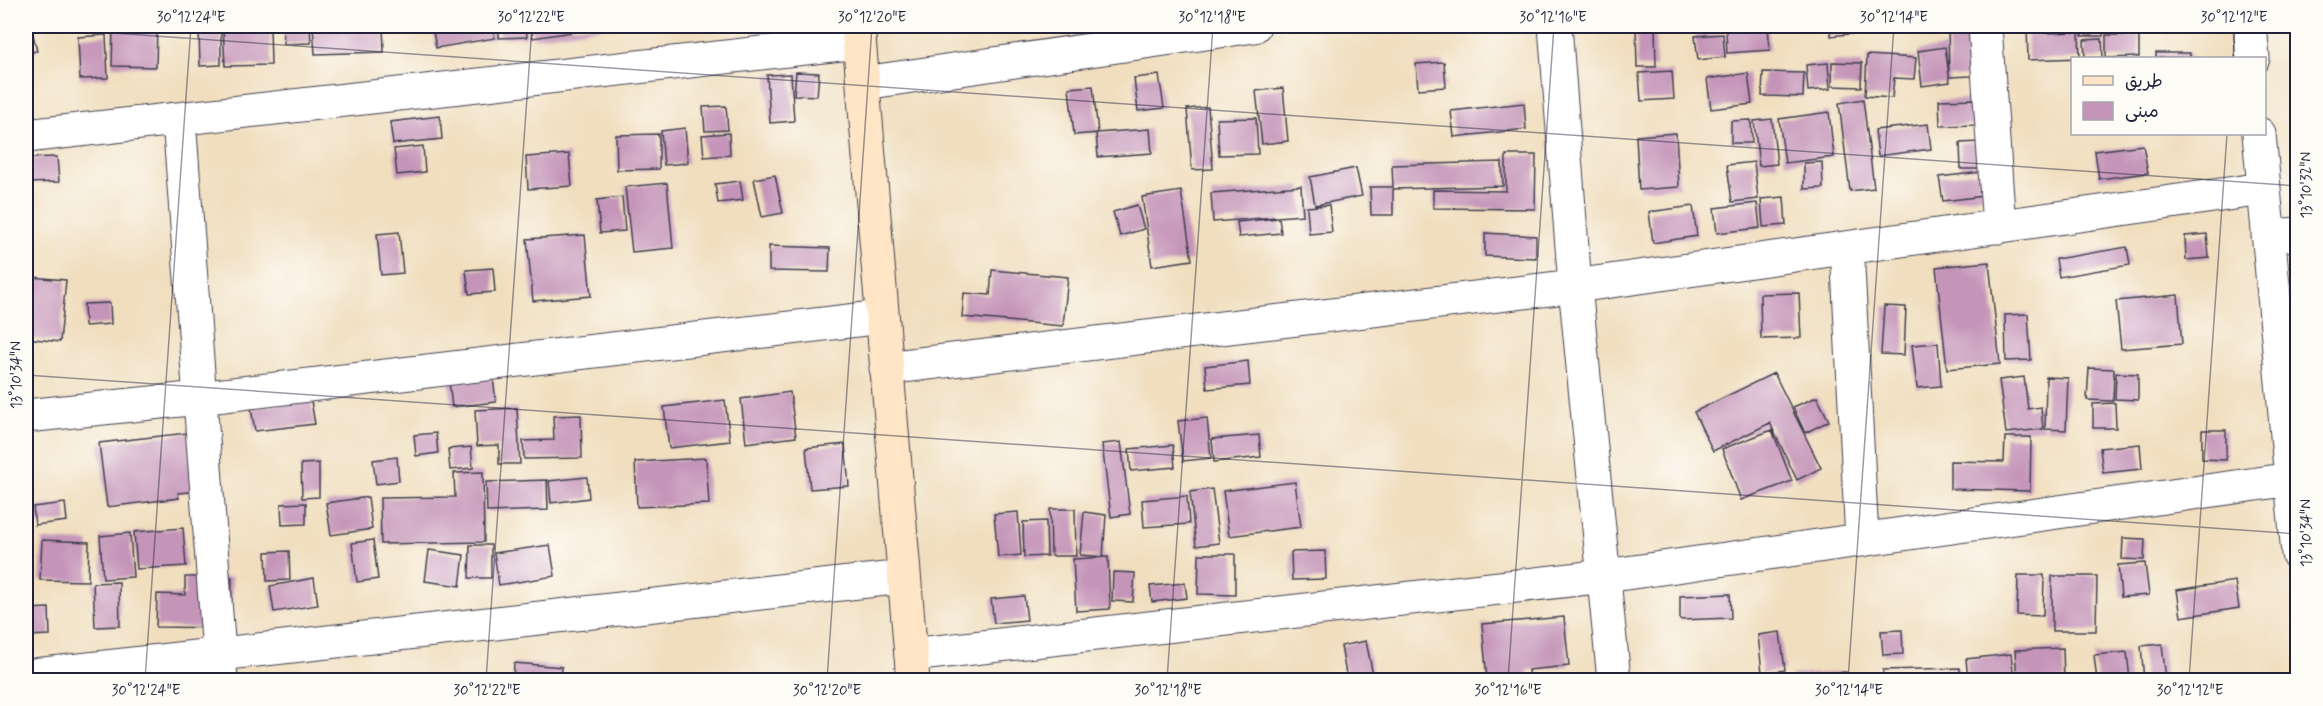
<svg xmlns="http://www.w3.org/2000/svg" width="2323" height="706" viewBox="0 0 2323 706" font-family="Mynerve,'Playpen Sans Arabic',sans-serif">
	<rect width="100%" height="100%" fill="#fdfcf7"/>
	<filter id="ink" filterUnits="userSpaceOnUse"><feTurbulence type="fractalNoise" baseFrequency=".0167" numOctaves="2"/><feDisplacementMap in="SourceGraphic" scale="12" xChannelSelector="R" yChannelSelector="G"/><feConvolveMatrix kernelMatrix="1 2 1 2 8 2 1 2 1" color-interpolation-filters="sRGB"/></filter>
	<filter id="wash" filterUnits="userSpaceOnUse"><feTurbulence type="fractalNoise" baseFrequency=".008" numOctaves="4" result="noise"/><feDisplacementMap in="SourceGraphic" scale="24" xChannelSelector="R" yChannelSelector="G"/><feGaussianBlur stdDeviation="1.35" result="paint"/><feColorMatrix in="noise" values="0 0 0 0 0 0 0 0 0 0 0 0 0 0 0 0 0 1.4 0 .05"/><feComposite in="paint" operator="in"/></filter>
	<g filter="url(#wash)">
		<rect width="100%" height="100%" fill="#f0debe"/>
		<g id="blocks">
			<path fill="#c595b9" d="M26,26H31L37,51L26,53Z
				M113,26L157,27L156,67L112,66Z
				M223,26H270L271,65L225,66Z
				M283,26H310L311,43L284,44Z
				M313,26H383L384,52L315,54Z
				M432,26H493L495,38L436,48Z
				M499,26H526L527,37L499,38Z
				M531,26H605V27L533,38Z
				M1636,26H1655L1656,67H1637Z
				M1707,26H1743V27L1708,29Z
				M1830,26H1856L1857,33L1831,36Z
				M1948,26H1970L1972,76L1949,77Z
				M2027,26H2045V33L2079,32L2080,58L2028,60Z
				M2047,26H2078V29L2047,30Z
				M2082,26H2103V36H2082Z
				M1768,27L1770,50L1727,53L1726,30Z
				M221,30V65L200,66L199,31Z
				M1723,34L1725,57L1698,60L1695,36Z
				M106,35L108,78L80,79L78,37Z
				M2106,35H2139V57L2106,58Z
				M2102,39L2103,58H2085L2084,40Z
				M1945,47L1950,82L1922,86L1918,51Z
				M2156,53H2190V58H2156Z
				M1867,55L1916,58L1914,79L1894,78L1892,98L1865,96Z
				M1444,62L1446,87L1418,89L1416,64Z
				M1832,62L1862,63L1861,87L1832,86Z
				M1828,63L1830,89L1808,91L1806,65Z
				M1672,71L1674,99L1641,101L1639,73Z
				M796,72L819,73L817,96L794,95Z
				M1763,72L1804,73L1803,97L1762,96Z
				M1748,73L1752,104L1711,109L1707,79Z
				M791,74L794,121L770,123L767,75Z
				M1159,75L1164,108L1138,111L1134,78Z
				M1093,86L1098,133L1074,135L1069,88Z
				M1283,88L1288,141L1262,144L1256,91Z
				M1863,99L1874,188L1850,191L1839,103Z
				M1976,99L1977,125L1940,126L1939,100Z
				M1524,103L1526,129L1454,137L1451,111Z
				M726,106L728,130L705,131L703,107Z
				M1208,107L1213,169L1192,170L1187,109Z
				M1829,112L1834,157L1785,163L1779,119Z
				M440,116L442,139L393,144L390,122Z
				M1256,118L1258,154L1219,155L1217,119Z
				M1772,119L1777,164L1759,166L1754,121Z
				M1751,120L1752,143H1731V121Z
				M1928,124L1931,149L1878,156L1875,130Z
				M685,128L688,163L664,165L661,131Z
				M1150,129L1152,153L1098,157L1096,133Z
				M729,133L730,155L704,157L702,135Z
				M1676,133L1679,187L1639,190L1636,136Z
				M659,134V169L617,170L616,135Z
				M1980,142V169H1961L1960,143Z
				M2143,145L2148,173L2099,179L2095,151Z
				M423,146L425,172L397,175L394,149Z
				M569,154L572,186L528,189L526,157Z
				M1506,155H1536L1535,209L1433,208V190L1506,191Z
				M57,157L59,182L26,183V158Z
				M1502,162L1503,186L1393,189V215H1371L1370,187H1393L1392,165Z
				M1754,162L1758,199L1732,202L1727,165Z
				M1822,162L1823,188L1804,189V163Z
				M1356,168L1362,196L1315,205L1310,177Z
				M1981,172L1984,196L1943,201L1939,177Z
				M775,175L783,213L762,217L754,179Z
				M740,181L743,200L718,203L715,184Z
				M667,183L673,248L632,252L625,187Z
				M1301,186L1303,215L1213,222L1211,193Z
				M1181,191L1192,260L1152,266L1142,197Z
				M622,197L625,231L600,233L597,200Z
				M1784,197L1786,225L1763,227L1761,199Z
				M1757,203L1760,228L1717,233L1714,208Z
				M1137,205L1144,229L1120,236L1113,212Z
				M1329,205L1332,232L1309,234L1307,207Z
				M1693,206L1697,236L1653,243L1649,212Z
				M1279,218L1281,233L1239,237L1237,222Z
				M399,232L403,273L381,275L377,234Z
				M1485,233L1536,236V258L1485,256Z
				M2207,234L2209,258L2186,260L2185,236Z
				M585,235L591,296L533,301L527,239Z
				M769,246L830,248L829,272L769,271Z
				M2127,247L2130,265L2059,277L2056,259Z
				M1989,262L2000,364L1947,369L1936,267Z
				M493,268L495,292L469,294L466,270Z
				M992,270L1068,277L1063,326L962,317L964,293L990,295Z
				M30,277L66,280L60,342L26,338Z
				M1799,293L1801,338L1761,339L1760,294Z
				M2178,295L2182,344L2121,349L2116,301Z
				M110,303L111,324L85,326L84,304Z
				M1884,306L1906,307L1904,355L1881,354Z
				M2028,314L2031,360L2006,361L2005,315Z
				M1938,343L1941,386L1917,388L1912,345Z
				M1248,361L1250,385L1207,389L1205,366Z
				M2089,368L2114,369L2113,401L2087,400Z
				M1774,373L1821,468L1797,480L1770,423L1713,451L1694,412Z
				M2116,373L2138,374V400L2115,399Z
				M493,377L496,402L452,407L449,382Z
				M2024,377L2028,409L2041,407L2043,429L2006,433L1999,380Z
				M2046,377L2068,378L2066,430L2045,429Z
				M790,392L796,437L746,443L741,399Z
				M1817,397L1829,421L1805,433L1793,407Z
				M725,400L730,441L669,448L664,407Z
				M311,401L315,424L255,431L251,408Z
				M2115,403L2116,428H2093V404Z
				M517,408L520,464H499V445L477,446L475,410Z
				M581,415L582,458L524,459L523,441L554,440L553,416Z
				M1207,418L1211,458L1183,461L1178,421Z
				M1772,430L1792,481L1741,500L1722,449Z
				M2202,430H2226V460L2202,459Z
				M196,432L203,491L178,493L179,498L107,507L99,443Z
				M436,433L438,453L416,456L414,435Z
				M1259,435L1261,457L1214,462L1212,439Z
				M2005,437H2031L2030,491L1950,489V461L2004,462Z
				M1121,442L1130,514L1111,517L1102,444Z
				M845,444L849,486L810,489L806,448Z
				M2140,444L2142,469L2103,473L2100,448Z
				M1173,445L1175,467L1131,471L1129,449Z
				M471,447L473,468L450,470L448,449Z
				M397,457L399,481L376,484L373,460Z
				M706,458L709,504L637,507L635,462Z
				M319,463V497L302,498L301,464Z
				M483,472L484,542L381,544L380,498L455,497L454,473Z
				M587,477L589,498L551,503L549,481Z
				M547,480L548,510L487,512L486,482Z
				M1295,482L1301,527L1229,536L1223,491Z
				M1212,489L1219,543L1196,546L1190,492Z
				M1187,496L1189,524L1144,527L1142,500Z
				M368,497L372,529L331,535L326,503Z
				M65,503L67,521L35,525L33,507Z
				M306,503V524L282,525L281,504Z
				M1050,509H1075L1076,556H1051Z
				M1018,512L1021,555L998,557L994,514Z
				M1084,512L1106,515L1103,557L1080,555Z
				M1046,521L1047,556L1024,557L1023,522Z
				M183,528L186,566L137,569L134,532Z
				M130,533L133,577L103,579L100,536Z
				M2123,538L2145,539L2144,560L2122,559Z
				M42,540L89,542L88,581L40,580Z
				M373,540L378,579L357,582L352,543Z
				M470,545H491V578H469Z
				M550,545L555,576L499,585L494,553Z
				M429,550L464,555L460,586L425,581Z
				M289,551L290,580L267,581L266,552Z
				M1325,551L1326,579L1292,580L1291,552Z
				M1199,554H1235V595L1198,594Z
				M1108,557L1110,609L1076,611L1073,559Z
				M2145,563L2149,595L2121,597L2118,565Z
				M1113,572L1135,573L1133,602L1112,601Z
				M2018,575H2044L2043,616L2017,615Z
				M2052,576H2097L2096,631H2052Z
				M185,577H232L231,628L156,627L157,594L185,595Z
				M314,578L318,605L274,612L270,586Z
				M2235,581L2239,608L2181,617L2177,590Z
				M119,582L120,626L95,627L93,583Z
				M1185,583L1187,598L1152,602L1150,586Z
				M1730,594L1731,618L1680,620V596Z
				M1024,596L1027,620L994,623L991,599Z
				M49,608L50,635L26,636V609Z
				M1564,617L1569,666L1528,670L1529,680H1487L1482,624Z
				M1902,630L1903,654L1883,655L1881,631Z
				M1780,632L1785,670L1762,673L1758,635Z
				M1366,641L1374,680H1347L1341,646Z
				M2162,644L2166,680H2144L2141,646Z
				M2063,648L2064,680H2017L2015,650Z
				M2127,652L2130,680H2097L2094,655Z
				M2011,654L2014,680H1968L1966,659Z
				M514,663L562,667L561,680H513Z
				M1960,668V680H1883V670Z
				M1846,672V680H1793L1792,675Z"/>
		</g>
	</g>
	<g filter="url(#ink)">
		<use href="#blocks" fill-opacity="0" stroke="#413e4f" stroke-width="1.5"/>
		<g fill="none" stroke-linecap="round" stroke-linejoin="round">
			<g stroke="#413e4f" stroke-width="35">
				<path id="street" d="M1555,26L1575,286L1614,680
					M1985,26L1999,227
					M2250,26L2253,58
					M864,83L1254,26
					M179,119L221,680
					M2259,134L2298,554
					M26,136L859,42
					M2268,236L2298,234
					M1847,248L1862,540
					M886,368L1575,286L2263,189
					M26,416L199,398L882,317
					M911,655L1605,576L2292,479
					M26,676L903,577"/>
			</g>
			<g stroke="#413e4f" stroke-width="35">
				<path id="secondary" d="M858,26L913,680"/>
			</g>
			<use href="#street" stroke="#fff" stroke-width="33"/>
			<use href="#secondary" stroke="#fde5c5" stroke-width="33"/>
		</g>
	</g>
	<path fill="none" stroke="#22223b" stroke-width="1.5" stroke-opacity="0.45" d="M26,27L2298,186M2233,58L2235,26M26,375L2298,534M145,680L191,26M486,680L532,26M827,680L872,26M1167,680L1213,26M1508,680L1554,26M1848,680L1894,26M2189,680L2227,134"/>
	<rect width="2323" height="706" fill="none" stroke="#fdfcf7" stroke-width="66"/>
	<rect x="2071" y="57" width="195" height="78" fill="#fdfcf7" stroke="#a5a5ac" stroke-width="1.5"/>
	<rect x="2083" y="76" width="30" height="9" fill="#fde5c5" stroke="#a5a5ac" stroke-width="1.5"/>
	<text x="2125" y="87" font-size="18" fill="#22223b">طريق</text>
	<rect x="2083" y="102" width="30" height="18" fill="#c595b9" stroke="#a5a5ac" stroke-width="1.5"/>
	<text x="2125" y="117" font-size="18" fill="#22223b">مبنى</text>
	<rect x="33" y="33" width="2257" height="640" fill="none" stroke="#22223b" stroke-width="2"/>
	<g font-size="15" text-anchor="middle" fill="#22223b">
		<text x="191" y="22">30°12'24"E</text>
		<text x="531" y="22">30°12'22"E</text>
		<text x="872" y="22">30°12'20"E</text>
		<text x="1212" y="22">30°12'18"E</text>
		<text x="1553" y="22">30°12'16"E</text>
		<text x="1894" y="22">30°12'14"E</text>
		<text x="2234" y="22">30°12'12"E</text>
		<text transform="translate(2306 185) rotate(-90)" y="5">13°10'32"N</text>
		<text transform="translate(16 375) rotate(-90)" y="5">13°10'34"N</text>
		<text transform="translate(2306 533) rotate(-90)" y="5">13°10'34"N</text>
		<text x="146" y="695">30°12'24"E</text>
		<text x="487" y="695">30°12'22"E</text>
		<text x="827" y="695">30°12'20"E</text>
		<text x="1168" y="695">30°12'18"E</text>
		<text x="1508" y="695">30°12'16"E</text>
		<text x="1849" y="695">30°12'14"E</text>
		<text x="2190" y="695">30°12'12"E</text>
	</g>
</svg>
